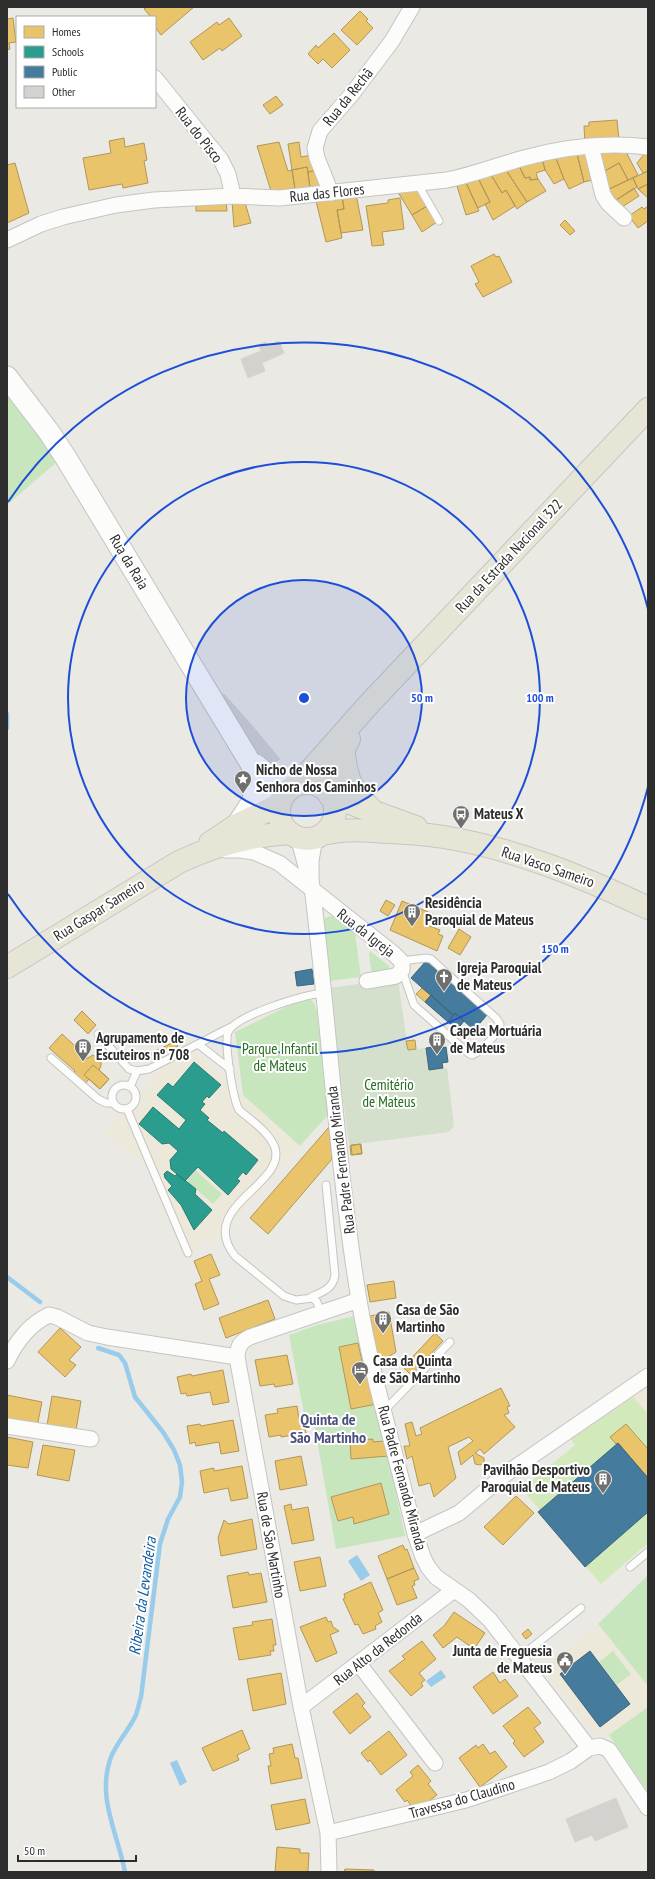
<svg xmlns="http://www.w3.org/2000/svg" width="655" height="1879" viewBox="0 0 655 1879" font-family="'PT Sans Narrow',sans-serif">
	<rect width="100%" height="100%" fill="#eae9e4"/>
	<path fill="#ede9da" d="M184,1042L300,1146L211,1246L204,1240L185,1260L150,1170L105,1133Z
		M648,1387V1414L633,1397Z
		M598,1624L648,1686V1707L609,1735L603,1737L593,1733L542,1668Z"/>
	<path fill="#c8e6be" d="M7,393L58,461L7,505Z
		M331,916L336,917L355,933L361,977L329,981L323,923L325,918Z
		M370,951L389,966L390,970L372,976L369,954Z
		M310,999L314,1003L317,1012L328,1115L300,1146L243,1095L235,1032L300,1000Z
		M196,1171L222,1194L213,1204L187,1181Z
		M359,1315L405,1536L336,1549L314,1423L306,1424L289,1335L317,1325Z
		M648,1575V1686L598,1624Z
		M613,1651L631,1674L617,1685L599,1662Z
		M648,1707V1792L609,1735Z"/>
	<path fill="#d5e0cc" d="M398,979L408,1050L426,1048L429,1070L447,1068L454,1126L449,1132L349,1145L328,988Z"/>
	<path fill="#d2eabb" d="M633,1397L648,1414V1543L601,1584L538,1512L540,1510L522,1489L575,1445L571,1439Z"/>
	<path fill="#99cbeb" d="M357,1555L370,1575L361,1581L348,1561Z
		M441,1670L446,1677L431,1687L426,1681Z
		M177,1760L187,1782L180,1786L170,1763Z"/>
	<path fill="#e9c46a" stroke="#b19758" d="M147,7H194L161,35L155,27V17H151L144,9Z
		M360,11L368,19L366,21L373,28L357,45L341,30Z
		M13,18L16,42L9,43L10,49L7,50V19Z
		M229,18L242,36L222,51L220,48L203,60L190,42L217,22L219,25Z
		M334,33L350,50L332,68L323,59L318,64L308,54L316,45L318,48Z
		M276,96L283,105L270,114L263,105Z
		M617,120L619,140L585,143L584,126H589V122Z
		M124,138L125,147L144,143L147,160L144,161L148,183L123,188L122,184L89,190L83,158L111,153L109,141Z
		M279,142L288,171L292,170L295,189L271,191L257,146Z
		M299,142L301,157L312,155L318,170L308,172L307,167L292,170L288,144Z
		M624,148L638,175L628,180L619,163L603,172L596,149Z
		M591,151L597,179L584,182L577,154Z
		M645,153L648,156V171L643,173L637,163Z
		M577,154L584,182L569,189L564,179L555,156Z
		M555,156L564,179L554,184L545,170L542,158Z
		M542,158L545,170L536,173L538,179L530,180V177L525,178L517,162Z
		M517,162L525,178L530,177V180L538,179L546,191L527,202L504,167Z
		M15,163L29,213L7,223V165Z
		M619,163L628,180L605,191L603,172Z
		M307,167L310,188L295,189L292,170Z
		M504,167L527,202L517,209L506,190L502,193L490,173Z
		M318,170L325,187L310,188L308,172Z
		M648,171V184L638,189L633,178Z
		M490,173L502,193L506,190L515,206L493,220L485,204L490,202L478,178Z
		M478,178L490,202L478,208L466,183Z
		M633,178L637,187L613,202L605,191Z
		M466,183L479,211L466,215L457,186Z
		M648,184V198L638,189Z
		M415,186L427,206L412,215L396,189Z
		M634,188L639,196L619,209L613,202Z
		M356,194L363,230L341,233L337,210L344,209L342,196Z
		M342,195L344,209L337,210L342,238L326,242L315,197Z
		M400,198L404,229L382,232L384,245L372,246L366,206L388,203V200Z
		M244,199L251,223L234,227L232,201Z
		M196,201H226L227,211H196Z
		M427,206L437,222L422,232L412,215Z
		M648,206V221L638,228L629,216L642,207L644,209Z
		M565,220L575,231L570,235L560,225Z
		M494,254L496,257L499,256L512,282L483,297L475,284L479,282L471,266Z
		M386,900L395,905L388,916L380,911Z
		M402,901L433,914L427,925L440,930L438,934L443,936L437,951L390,930Z
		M459,929L471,937L460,955L448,948Z
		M422,988L431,995L425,1002L416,994Z
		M82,1011L96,1025L88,1034L74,1020Z
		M62,1034L84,1054L83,1056L86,1059L93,1055L101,1060V1066L99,1070L109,1079L100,1089L89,1079L85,1084L73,1073L75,1071L49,1048Z
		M415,1040L416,1049L408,1050L406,1041Z
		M176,1041L178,1046L149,1060L147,1055Z
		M93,1065L109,1079L100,1089L84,1075Z
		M329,1127L332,1159L268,1234L250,1218Z
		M360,1144L362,1154L351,1155L350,1146Z
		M361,1144L362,1153L352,1155L351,1145Z
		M211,1254L220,1275L209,1279L219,1304L204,1310L195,1284L202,1281L194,1261Z
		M394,1281L396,1298L370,1302L367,1285Z
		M268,1300L275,1319L226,1338L219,1318Z
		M389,1312L396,1352L378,1363L370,1316Z
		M60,1328L81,1347L69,1360L76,1365L65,1377L38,1352Z
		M435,1333L443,1341L411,1375L403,1367Z
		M358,1343L362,1361L369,1360L377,1404L351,1409L339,1347Z
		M287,1355L293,1384L275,1387L274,1384L260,1386L255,1360Z
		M223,1370L229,1402L213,1405L210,1392L187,1396L186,1393L181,1394L177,1377L191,1374L192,1376Z
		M501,1388L510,1406L507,1407L509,1413L504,1415L515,1427L484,1454L480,1449L475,1453L484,1458V1463L480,1465L475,1464L473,1455L461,1465L458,1452L473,1441L469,1437L448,1447L456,1478L434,1497L430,1483L419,1486L412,1456L407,1459L404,1446H410L405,1424L412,1422L416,1436L422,1434L420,1428Z
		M7,1395L42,1402L37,1427L7,1421Z
		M52,1396L81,1401L76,1430L47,1425Z
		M297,1406L299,1419L303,1418L306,1433L281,1437V1435L269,1437L265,1415L278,1413L277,1409Z
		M233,1420L239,1451L221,1454L219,1442L196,1446L195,1442L190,1444L187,1426L200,1424L201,1426Z
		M626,1424L648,1449V1478L618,1443L616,1444L610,1437Z
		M7,1437L33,1442L28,1468L7,1465Z
		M373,1439V1442L385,1441L389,1456L351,1459L350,1441Z
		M43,1445L75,1450L69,1481L37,1475Z
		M301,1456L307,1485L280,1490L275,1461Z
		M242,1466L248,1498L231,1501L228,1488L204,1493L200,1471L214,1468V1471Z
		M381,1483L389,1514L354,1524L353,1517L338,1521L331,1497Z
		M516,1496L534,1513L503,1545L484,1527Z
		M291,1504L292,1510L308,1507L314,1540L292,1544L284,1506Z
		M252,1519L257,1549L221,1556L218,1538L224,1520L229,1524Z
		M403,1545L405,1550L407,1549L414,1568L387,1579L378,1556Z
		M320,1557L326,1586L300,1591L294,1562Z
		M414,1568L419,1579L414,1581L415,1585L412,1586L417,1598L397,1605L387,1579Z
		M248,1572L249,1575L261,1573L267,1602L233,1608L227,1576Z
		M371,1582L383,1610L378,1613L382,1622L375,1626L376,1629L363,1634L358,1624L355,1625L343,1599L345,1598L344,1594Z
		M454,1612L485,1633L474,1649L457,1637L443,1648L433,1635L444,1626Z
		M326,1617L328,1622L331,1621L333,1627L339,1631L330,1635L337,1653L316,1662L300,1627Z
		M272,1619L276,1645H273L274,1651H270L271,1655L239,1660L233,1628L253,1625L252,1622Z
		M528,1629L532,1634L526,1639L522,1634Z
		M422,1641L436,1659L419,1673L425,1680L421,1683L423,1686L411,1696L389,1671L405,1659L402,1656Z
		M493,1672L500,1683L505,1679L518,1696L493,1714L473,1687Z
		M281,1673L286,1704L253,1711L247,1679Z
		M357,1693L365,1703L362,1706L371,1717L350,1734L333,1712Z
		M528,1707L541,1723L534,1728L544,1742L524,1757L513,1743L515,1741L503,1726Z
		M242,1730L250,1749L237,1755L239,1760L213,1771L202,1748Z
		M389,1731L407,1755L381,1775L370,1760L368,1762L361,1753Z
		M292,1744L295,1758H298L302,1778L271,1784L268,1766H271L269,1754L274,1753L273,1748Z
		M483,1744L490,1754L495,1751L507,1767L480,1787L459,1758L476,1745L478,1748Z
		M418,1765L431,1781L428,1784L437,1795L415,1811L407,1800L405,1802L396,1790L413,1776L410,1772Z
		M305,1799L310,1823L276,1830L271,1805Z
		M277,1847L300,1849V1853H309L308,1872H275Z
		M345,1869L374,1870V1872H344Z"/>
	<path fill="#2a9d8f" stroke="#2b7b72" d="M194,1062L221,1085L209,1098L207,1096L202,1102L205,1104L200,1110L209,1118L207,1120L223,1133L224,1131L258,1160L246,1175L243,1172L237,1179L240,1181L228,1195L198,1167L185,1181L171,1169L170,1160L178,1151L169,1143L162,1144L139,1124L153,1107L179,1129L186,1120L157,1095L168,1083L173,1087Z
		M167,1171L175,1176L177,1174L196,1189L195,1194L212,1210L194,1230L181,1205L168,1190L172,1186L165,1178L164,1174Z"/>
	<path fill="#457b9d" stroke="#3e647b" d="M426,961L487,1015L474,1030L455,1013L453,1015L411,978Z
		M312,969L314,984L297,986L295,972Z
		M431,995L453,1015L448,1022L425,1002Z
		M455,1013L464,1021L457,1030L448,1022Z
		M440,1046V1048L446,1047L448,1062L442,1063L443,1068L429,1070L426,1048Z
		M618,1443L648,1478V1512L585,1567L538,1512Z
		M590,1651L630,1704L600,1727L560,1674Z"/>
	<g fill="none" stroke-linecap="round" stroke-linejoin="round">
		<path stroke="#99cbeb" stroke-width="4.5" d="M7,714V728
			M7,1277L40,1302
			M98,1348L119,1355L125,1363L135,1397L163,1432L174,1450L180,1465L182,1482L180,1497L168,1519L160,1544L141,1697C139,1703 138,1709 136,1715C129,1730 117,1742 111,1757C96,1797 118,1834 125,1872"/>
	</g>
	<path fill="#d3d2ce" stroke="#d6d4d0" d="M279,341L284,353L262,363L265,371L248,378L241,359L261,351L259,345L265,342L267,346Z
		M224,694L241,713L232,720L219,695Z
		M241,713L255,729L244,738L232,720Z
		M255,729L280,759L267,769L244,738Z
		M616,1798L628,1827L595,1841L592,1835L575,1842L566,1819Z"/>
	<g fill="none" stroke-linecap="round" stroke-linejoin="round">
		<g stroke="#c4c4c4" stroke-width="9">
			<path id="service" d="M417,183L439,221
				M401,961L426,958L431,959L496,1018L500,1024C498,1034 481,1052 472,1055L468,1053L414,1005L402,970
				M98,1034L129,1069L137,1071L149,1069L231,1027
				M198,1044L230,1069
				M51,1058L98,1099L106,1103H114
				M112 1097a12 12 0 1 1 24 0a12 12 0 1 1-24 0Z
				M130,1087L137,1071
				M127,1109L188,1253
				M311,1297C322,1292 333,1289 335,1275L326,1185
				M321,1313L317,1302L313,1298L296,1300L284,1296L235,1256C196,1207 286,1185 275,1148C270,1133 251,1120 239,1110C233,1099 224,1044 228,1032C236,1015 304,995 323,993
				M384,1411L450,1342
				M630,1567L648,1552
				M519,1658L581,1608"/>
		</g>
		<g stroke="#c4c4c4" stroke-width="17">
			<path id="minor" d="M155,78L221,160L228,174L233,196
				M591,146L603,195L608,203L624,218
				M331,193L317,158L315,148L320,131L352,94L392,41L412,7
				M7,240L41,224L63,217L116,205L154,200L233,196L280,198L447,180C473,175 498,165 524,158C564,147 607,142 648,147
				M298,837L307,870
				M315,837L311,861V879C329,1019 336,1160 359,1300C372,1379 397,1456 415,1534L423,1557L428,1567L436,1577L469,1600L490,1620L589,1748L600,1746L609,1750L648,1808
				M225,850H240L254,852L279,863L394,954L402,962V970L396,976L367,981
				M7,1361C16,1342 30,1324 49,1315L57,1317L88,1333L107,1337L237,1357
				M7,1426L91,1439
				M415,1534L459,1513L507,1473L648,1376
				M359,1664L435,1763
				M301,1707L454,1590
				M328,1833L466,1800L549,1772L571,1761L589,1748
				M329,1872L328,1833L301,1707L237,1357C238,1346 240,1342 250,1337L359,1300"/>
		</g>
		<g stroke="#c4c4c4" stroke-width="23">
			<path id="secondary" d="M7,377L49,432L66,458L262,782L280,804
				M256,765L269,776L294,785
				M237,825L253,801L257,773"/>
		</g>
		<g stroke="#c6c5c3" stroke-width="24">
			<path id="primary" d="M343,748C347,779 349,788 372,810
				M299,783L370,703L648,409
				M279 811a28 28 0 1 1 56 0a28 28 0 1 1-56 0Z
				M325,789L349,739
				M330,796L416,827
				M323,834C345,828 367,831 390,832C408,833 426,834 444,837C516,849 583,877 648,908
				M210,843L237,825L279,805
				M7,967L179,862C213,846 253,835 290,833"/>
		</g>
		<use href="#service" stroke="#fcfcfb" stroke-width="7"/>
		<use href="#minor" stroke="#fcfcfb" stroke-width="15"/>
		<use href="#secondary" stroke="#fcfcfb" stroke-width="21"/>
		<use href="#primary" stroke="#e7e6d6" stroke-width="22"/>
	</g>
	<circle cx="304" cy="698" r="118" fill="#1d4ed8" fill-opacity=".12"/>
	<g fill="none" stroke="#1d4ed8" stroke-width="2">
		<circle cx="304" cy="698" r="118"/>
		<circle cx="304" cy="698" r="236"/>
		<path d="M648 787A355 355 0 0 1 8 894M8 502A355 355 0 0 1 648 609"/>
	</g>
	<defs>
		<g id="sight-pin" transform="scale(0.9)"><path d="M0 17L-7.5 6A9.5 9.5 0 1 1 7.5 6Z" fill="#6f6f6d" stroke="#fff"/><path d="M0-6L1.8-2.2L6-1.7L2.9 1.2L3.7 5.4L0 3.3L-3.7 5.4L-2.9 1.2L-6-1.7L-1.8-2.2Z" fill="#fff"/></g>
		<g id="bus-pin" transform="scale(0.9)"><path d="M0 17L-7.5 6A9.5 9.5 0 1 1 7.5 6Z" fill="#6f6f6d" stroke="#fff"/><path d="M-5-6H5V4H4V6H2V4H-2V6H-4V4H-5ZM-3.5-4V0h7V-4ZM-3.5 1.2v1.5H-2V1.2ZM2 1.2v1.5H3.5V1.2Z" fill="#fff"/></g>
		<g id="building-pin" transform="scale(0.9)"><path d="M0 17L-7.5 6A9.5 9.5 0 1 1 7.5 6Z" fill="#6f6f6d" stroke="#fff"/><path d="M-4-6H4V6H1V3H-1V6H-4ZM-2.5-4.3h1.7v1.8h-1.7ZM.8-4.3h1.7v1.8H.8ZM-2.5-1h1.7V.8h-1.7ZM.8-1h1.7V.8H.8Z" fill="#fff"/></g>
		<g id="church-pin" transform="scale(0.9)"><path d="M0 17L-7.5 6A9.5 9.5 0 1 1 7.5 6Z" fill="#6f6f6d" stroke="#fff"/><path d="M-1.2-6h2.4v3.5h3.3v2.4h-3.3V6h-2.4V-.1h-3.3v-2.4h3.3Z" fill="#fff"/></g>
		<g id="hotel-pin" transform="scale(0.9)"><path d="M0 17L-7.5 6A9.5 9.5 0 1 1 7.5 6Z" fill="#6f6f6d" stroke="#fff"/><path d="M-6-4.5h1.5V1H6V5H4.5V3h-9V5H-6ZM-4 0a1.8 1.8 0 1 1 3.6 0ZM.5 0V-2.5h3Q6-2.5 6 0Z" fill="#fff"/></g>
		<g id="civic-pin" transform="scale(0.9)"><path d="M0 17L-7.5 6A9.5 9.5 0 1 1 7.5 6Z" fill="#6f6f6d" stroke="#fff"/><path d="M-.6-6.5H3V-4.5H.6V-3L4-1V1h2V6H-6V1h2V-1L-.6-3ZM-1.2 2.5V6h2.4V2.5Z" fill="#fff"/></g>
	</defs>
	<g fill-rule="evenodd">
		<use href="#sight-pin" x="243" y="779"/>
		<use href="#bus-pin" x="461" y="814"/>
		<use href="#building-pin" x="412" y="912"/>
		<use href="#church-pin" x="444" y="977"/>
		<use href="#building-pin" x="437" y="1040"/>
		<use href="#building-pin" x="83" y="1047"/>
		<use href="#building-pin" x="383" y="1319"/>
		<use href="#hotel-pin" x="360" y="1370"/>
		<use href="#building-pin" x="603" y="1479"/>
		<use href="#civic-pin" x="565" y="1660"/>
	</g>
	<g text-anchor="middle" stroke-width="4" stroke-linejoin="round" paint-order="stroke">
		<g font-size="15" fill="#2d2d2d" stroke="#fff">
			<text transform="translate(348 97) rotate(-51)" y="5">Rua da Rechã</text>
			<text transform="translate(199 135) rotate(52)" y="5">Rua do Pisco</text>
			<text transform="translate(327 193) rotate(-6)" y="5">Rua das Flores</text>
			<text transform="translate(509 556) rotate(-47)" y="5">Rua da Estrada Nacional 322</text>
			<text transform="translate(129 562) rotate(59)" y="5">Rua da Raia</text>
			<text transform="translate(548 867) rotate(19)" y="5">Rua Vasco Sameiro</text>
			<text transform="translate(99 910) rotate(-32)" y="5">Rua Gaspar Sameiro</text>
			<text transform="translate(366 933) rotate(38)" y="5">Rua da Igreja</text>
			<text transform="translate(341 1160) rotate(-97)" y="5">Rua Padre Fernando Miranda</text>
			<text transform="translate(402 1478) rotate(75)" y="5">Rua Padre Fernando Miranda</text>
			<text transform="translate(271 1545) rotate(80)" y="5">Rua de São Martinho</text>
			<text transform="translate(378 1649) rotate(-38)" y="5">Rua Alto da Redonda</text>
			<text transform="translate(462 1799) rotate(-16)" y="5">Travessa do Claudino</text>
		</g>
		<g font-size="15" font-weight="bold" fill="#2d2d2d" stroke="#fff" text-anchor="start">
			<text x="256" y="775">Nicho de Nossa<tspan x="256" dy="17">Senhora dos Caminhos</tspan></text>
			<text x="474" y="819">Mateus X</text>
			<text x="425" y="908">Residência<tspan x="425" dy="17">Paroquial de Mateus</tspan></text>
			<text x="457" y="973">Igreja Paroquial<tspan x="457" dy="17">de Mateus</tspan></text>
			<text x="450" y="1036">Capela Mortuária<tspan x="450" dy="17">de Mateus</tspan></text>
			<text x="96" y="1043">Agrupamento de<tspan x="96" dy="17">Escuteiros nº 708</tspan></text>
			<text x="396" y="1315">Casa de São<tspan x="396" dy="17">Martinho</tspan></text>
			<text x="373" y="1366">Casa da Quinta<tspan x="373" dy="17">de São Martinho</tspan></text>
			<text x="590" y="1475" text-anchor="end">Pavilhão Desportivo<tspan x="590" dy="17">Paroquial de Mateus</tspan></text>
			<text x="552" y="1656" text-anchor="end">Junta de Freguesia<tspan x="552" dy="17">de Mateus</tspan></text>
		</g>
		<g font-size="15" fill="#226c1c" stroke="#fff">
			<text x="280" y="1054">Parque Infantil<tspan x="280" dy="17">de Mateus</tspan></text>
			<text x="389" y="1090">Cemitério<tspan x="389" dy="17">de Mateus</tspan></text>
		</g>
		<g font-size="16" font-weight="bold" fill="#4d507e" stroke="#fff">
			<text x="328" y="1425">Quinta de<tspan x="328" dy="18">São Martinho</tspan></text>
		</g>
		<g font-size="16" font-style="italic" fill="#0f5ba0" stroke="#fff">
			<text transform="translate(142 1596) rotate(-82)" y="6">Ribeira da Levandeira</text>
		</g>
	</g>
	<circle cx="304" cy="698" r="6" fill="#1d4ed8" stroke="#fff" stroke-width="2"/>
	<g font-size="12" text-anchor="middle" font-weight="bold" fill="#1d4ed8" stroke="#fff" stroke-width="4" stroke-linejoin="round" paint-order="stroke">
		<text x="422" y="702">50 m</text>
		<text x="540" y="702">100 m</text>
		<text x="555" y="953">150 m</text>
	</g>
	<rect width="655" height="1879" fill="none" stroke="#2d2d2d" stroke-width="16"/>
	<rect x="16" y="16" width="140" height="92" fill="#ffffff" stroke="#ababab"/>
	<rect x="24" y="26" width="20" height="12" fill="#e9c46a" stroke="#ababab"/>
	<text x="52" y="36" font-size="12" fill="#2d2d2d">Homes</text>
	<rect x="24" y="46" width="20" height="12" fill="#2a9d8f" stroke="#ababab"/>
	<text x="52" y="56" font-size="12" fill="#2d2d2d">Schools</text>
	<rect x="24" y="66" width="20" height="12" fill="#457b9d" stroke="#ababab"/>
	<text x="52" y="76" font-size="12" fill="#2d2d2d">Public</text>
	<rect x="24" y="86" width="20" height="12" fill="#d3d2ce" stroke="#ababab"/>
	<text x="52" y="96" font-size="12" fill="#2d2d2d">Other</text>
	<path d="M18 1855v6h118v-6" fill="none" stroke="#2d2d2d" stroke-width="2"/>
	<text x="24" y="1855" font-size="12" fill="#2d2d2d" stroke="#ffffff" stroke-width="3" paint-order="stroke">50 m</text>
</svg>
